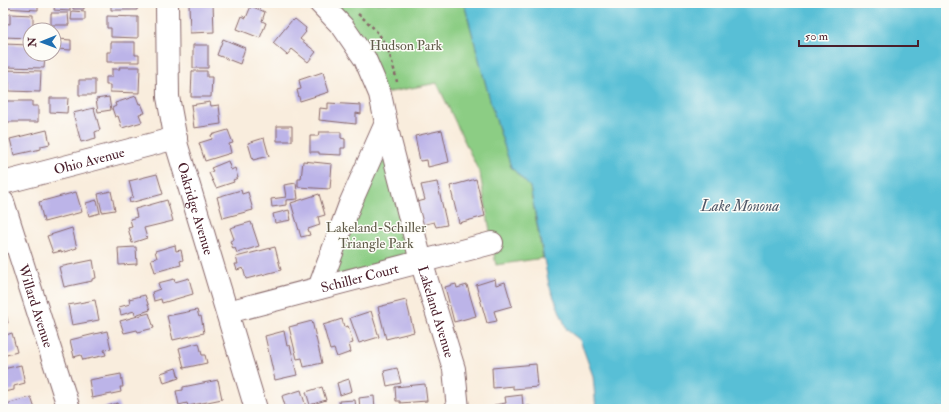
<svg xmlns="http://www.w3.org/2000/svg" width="949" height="412" viewBox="0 0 949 412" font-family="'IM FELL Double Pica',serif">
	<rect width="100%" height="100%" fill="#fdfcf7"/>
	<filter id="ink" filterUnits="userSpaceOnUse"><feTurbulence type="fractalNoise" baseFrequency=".025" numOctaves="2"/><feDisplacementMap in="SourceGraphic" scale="8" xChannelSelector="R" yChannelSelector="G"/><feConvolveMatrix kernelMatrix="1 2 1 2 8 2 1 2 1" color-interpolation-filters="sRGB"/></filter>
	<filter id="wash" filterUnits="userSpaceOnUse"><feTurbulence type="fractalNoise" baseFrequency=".012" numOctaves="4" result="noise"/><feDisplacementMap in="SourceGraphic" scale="16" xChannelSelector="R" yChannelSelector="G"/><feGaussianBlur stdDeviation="0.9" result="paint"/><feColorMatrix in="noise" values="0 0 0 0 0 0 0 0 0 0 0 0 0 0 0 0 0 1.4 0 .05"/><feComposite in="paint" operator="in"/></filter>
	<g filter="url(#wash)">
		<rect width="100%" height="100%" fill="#f9eddd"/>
		<path fill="#8ccd84" stroke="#6b7658" d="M320,3H464L491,104L511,167L530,187L543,258L496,265L480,174L437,83L380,94Z
			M386,123L421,261L319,288Z"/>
		<path fill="#59bfd6" stroke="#526f80" d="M464,3H946V409H596L593,376L580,340L567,330L549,285L530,187L511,167L491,104Z"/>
		<g id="blocks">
			<path fill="#bcb4e8" d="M3,3H38V10L3,8Z
				M55,3H70V11L54,10Z
				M73,3H84V9H73Z
				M111,3H138L137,10H111Z
				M189,3H213L214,32L190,33Z
				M251,6L265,12L262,21L266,23L260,38L237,29L242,16L246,18Z
				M72,11L85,12V20H71Z
				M51,13H68L69,25H51Z
				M10,14L33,15V26H37V30H30V38L3,37V23L10,24Z
				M107,16L138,17V38L111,37V28H107Z
				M295,19L306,28L305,31L306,32L300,39L316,52L308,62L292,49L287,55L273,43L292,20L293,21Z
				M57,39L71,40V50L56,49Z
				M223,39L245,48L240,64L217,55Z
				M111,42H135V55H139V62H107V52H111Z
				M4,44L30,45V54H45L44,68L4,67Z
				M193,45H208V68H193Z
				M119,67H140L139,93L110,92V85H106V77H112V69H120Z
				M4,70L41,71L40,92L9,91V82H3Z
				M192,71H207V77H212L211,97H191Z
				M323,72L329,92L300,101L297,90L301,89L299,80Z
				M79,80H95V95H79Z
				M136,96L139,104L141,103L145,113L139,114L142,122L122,128L118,116L115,117L112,108L116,106L115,103Z
				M109,97L111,110L98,112L96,99Z
				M50,98H68L67,113L50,112Z
				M3,101H32V106H38V122H3Z
				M210,102L211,106L219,105L221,124L194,128L191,105Z
				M328,103L361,105V114L356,113V124L319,120L320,108L328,109Z
				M94,108L100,130L95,132L96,138L81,142L73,113Z
				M277,126H292V141H277Z
				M47,130L50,144L41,146V149L14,155L10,139Z
				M228,130L233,143L229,144L231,153L205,161L199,143L212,139L211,135Z
				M442,130L449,162L428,167L427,160L420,161L415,136Z
				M319,132H341V138L345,139V148H341V155L319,154V152H310V136H318Z
				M264,138L269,156L253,160L248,143Z
				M228,161L231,170L235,168L238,178L233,180L234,182L216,188L209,173L213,171L211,168Z
				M303,161L332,164L330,189L298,187V179H301Z
				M157,174L163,194L130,203L129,199L133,197L129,181Z
				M476,179L485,216L459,223L450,186Z
				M437,182L447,225L436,227L434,222L422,225L417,202L425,200L421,185Z
				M296,183L298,199L286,200V205L272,207L271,199L286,197L284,185Z
				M241,190L242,194L248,192L253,210L223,218L217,197Z
				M111,191L115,210L102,212L98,194Z
				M76,192L82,212L44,222L39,202Z
				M319,194L325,215L318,217L320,225L308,229L310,235L301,237L291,203Z
				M97,200L100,213L89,216L86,203Z
				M167,200L173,221L144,228L147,238L132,243L128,228L132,227L130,219L137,217L135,209Z
				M289,210L291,220L275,223L273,214Z
				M251,222L259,246L237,253L235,248L233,249L230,241L234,239L230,228Z
				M72,228L77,248L61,253V251L53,253L47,236Z
				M175,245L176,251L181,250L183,260L180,261L181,265L155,272L151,259L157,258L155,251Z
				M136,247L137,264L119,265L118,248Z
				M275,247L281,270L246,279L243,268L237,270L235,264H238L236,257Z
				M93,260L96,278L92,279V281L64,287L59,267Z
				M189,278L193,294L162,303L161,299L154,301L152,292L160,289L158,283L174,279L175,282Z
				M495,279L496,285L505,282L512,306L494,311L497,321L487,323L476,285Z
				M456,284L457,288L467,285L476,316L454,322L445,287Z
				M145,295L150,310L135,315L134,311L121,315L119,307L130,304L129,299Z
				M95,300L99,320L72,325L68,305Z
				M406,300L414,332L386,339L378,307Z
				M4,304L8,323L3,324V305Z
				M197,310L199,317L201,316L204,333L173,340L167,316Z
				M371,311L379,337L359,343L350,318Z
				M149,313L154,328L138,332L137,330L124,333L120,321Z
				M342,319L344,327L348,326L353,343L349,344L351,352L337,357L334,349L330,350L323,325Z
				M312,321L322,363L304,367L302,358L297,359L289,327Z
				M107,331L111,349L104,350L106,355L83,360L81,355L74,357L70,340Z
				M284,331L287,346L290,345L297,375L275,380L265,336Z
				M12,333L17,352L3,356V336Z
				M199,343L202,355H205L207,363L184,368L179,348Z
				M536,364L538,387L513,389V386L493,388L492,368Z
				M21,365L25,383L14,386V390L3,392V369Z
				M176,368L179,378L164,383L161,373Z
				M397,368L401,383L387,386L384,371Z
				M121,374L123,387H120L121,392L92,398L89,380Z
				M349,379L352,391L340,395L337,383Z
				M218,380L222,399L188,406L187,403L179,405L176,391L183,390V387Z
				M425,384L427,401L400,403V401H396L395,387Z
				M322,387L326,400L310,405L306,392Z
				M301,390L306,407L286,409L282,396Z
				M522,395L523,406H530V409H495L494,405L506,403L505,397Z
				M374,396L375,409H360L359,398Z
				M31,397L35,409H4L3,405Z
				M355,400L356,409H340L339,401Z
				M118,403L120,409H98Z"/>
		</g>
	</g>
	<g filter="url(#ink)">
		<use href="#blocks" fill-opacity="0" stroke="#876769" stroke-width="1"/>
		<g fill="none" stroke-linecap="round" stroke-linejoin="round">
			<g stroke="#876769" stroke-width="24">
				<g id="minor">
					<path id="s1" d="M167,3L168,97L177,146L256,409"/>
					<path id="s2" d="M320,3L343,27L365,59L380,94L389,137L421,261L454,369L458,409"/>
					<path id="s3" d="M3,183L176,138"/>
					<path id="s4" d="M3,202L69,409"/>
					<path d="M319,288L350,204L386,123"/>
					<path id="s5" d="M228,312L492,243"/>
				</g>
			</g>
			<path stroke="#876769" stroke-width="2.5" stroke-dasharray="3 3" stroke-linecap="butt" d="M358,14C385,36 389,47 397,82"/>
			<use href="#minor" stroke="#fff" stroke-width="22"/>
		</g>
	</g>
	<g text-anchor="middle" stroke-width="3" stroke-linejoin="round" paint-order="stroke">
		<g font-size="14" fill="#615c4a" stroke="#fdfcf7">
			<text x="406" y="50">Hudson Park</text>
			<text x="376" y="232">Lakeland-Schiller<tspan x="376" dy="16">Triangle Park</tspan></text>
		</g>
		<g font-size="14" fill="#4a1f2b" stroke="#fdfcf7">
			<text dy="5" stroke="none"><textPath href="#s3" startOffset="89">Ohio Avenue</textPath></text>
			<text dy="5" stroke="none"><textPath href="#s1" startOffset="209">Oakridge Avenue</textPath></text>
			<text dy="5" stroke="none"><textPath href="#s5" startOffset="136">Schiller Court</textPath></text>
			<text dy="5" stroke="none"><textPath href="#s4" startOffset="109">Willard Avenue</textPath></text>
			<text dy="5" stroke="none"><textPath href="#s2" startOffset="335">Lakeland Avenue</textPath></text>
		</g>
		<g font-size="15" font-style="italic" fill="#4f5767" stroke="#fdfcf7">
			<text x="740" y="211">Lake Monona</text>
		</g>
	</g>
	<rect width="949" height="412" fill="none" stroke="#fdfcf7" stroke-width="16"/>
	<g transform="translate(42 42) rotate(269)"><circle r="19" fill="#fdfcf7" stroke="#b5a4a5"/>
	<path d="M0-3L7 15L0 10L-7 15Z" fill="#1f6fb2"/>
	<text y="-6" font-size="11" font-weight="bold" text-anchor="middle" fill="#4a1f2b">N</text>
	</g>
	<path d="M799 40v6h119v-6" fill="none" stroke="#4a1f2b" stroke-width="2"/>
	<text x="805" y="40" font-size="12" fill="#4a1f2b" stroke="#fdfcf7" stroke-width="3" paint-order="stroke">50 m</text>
</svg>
